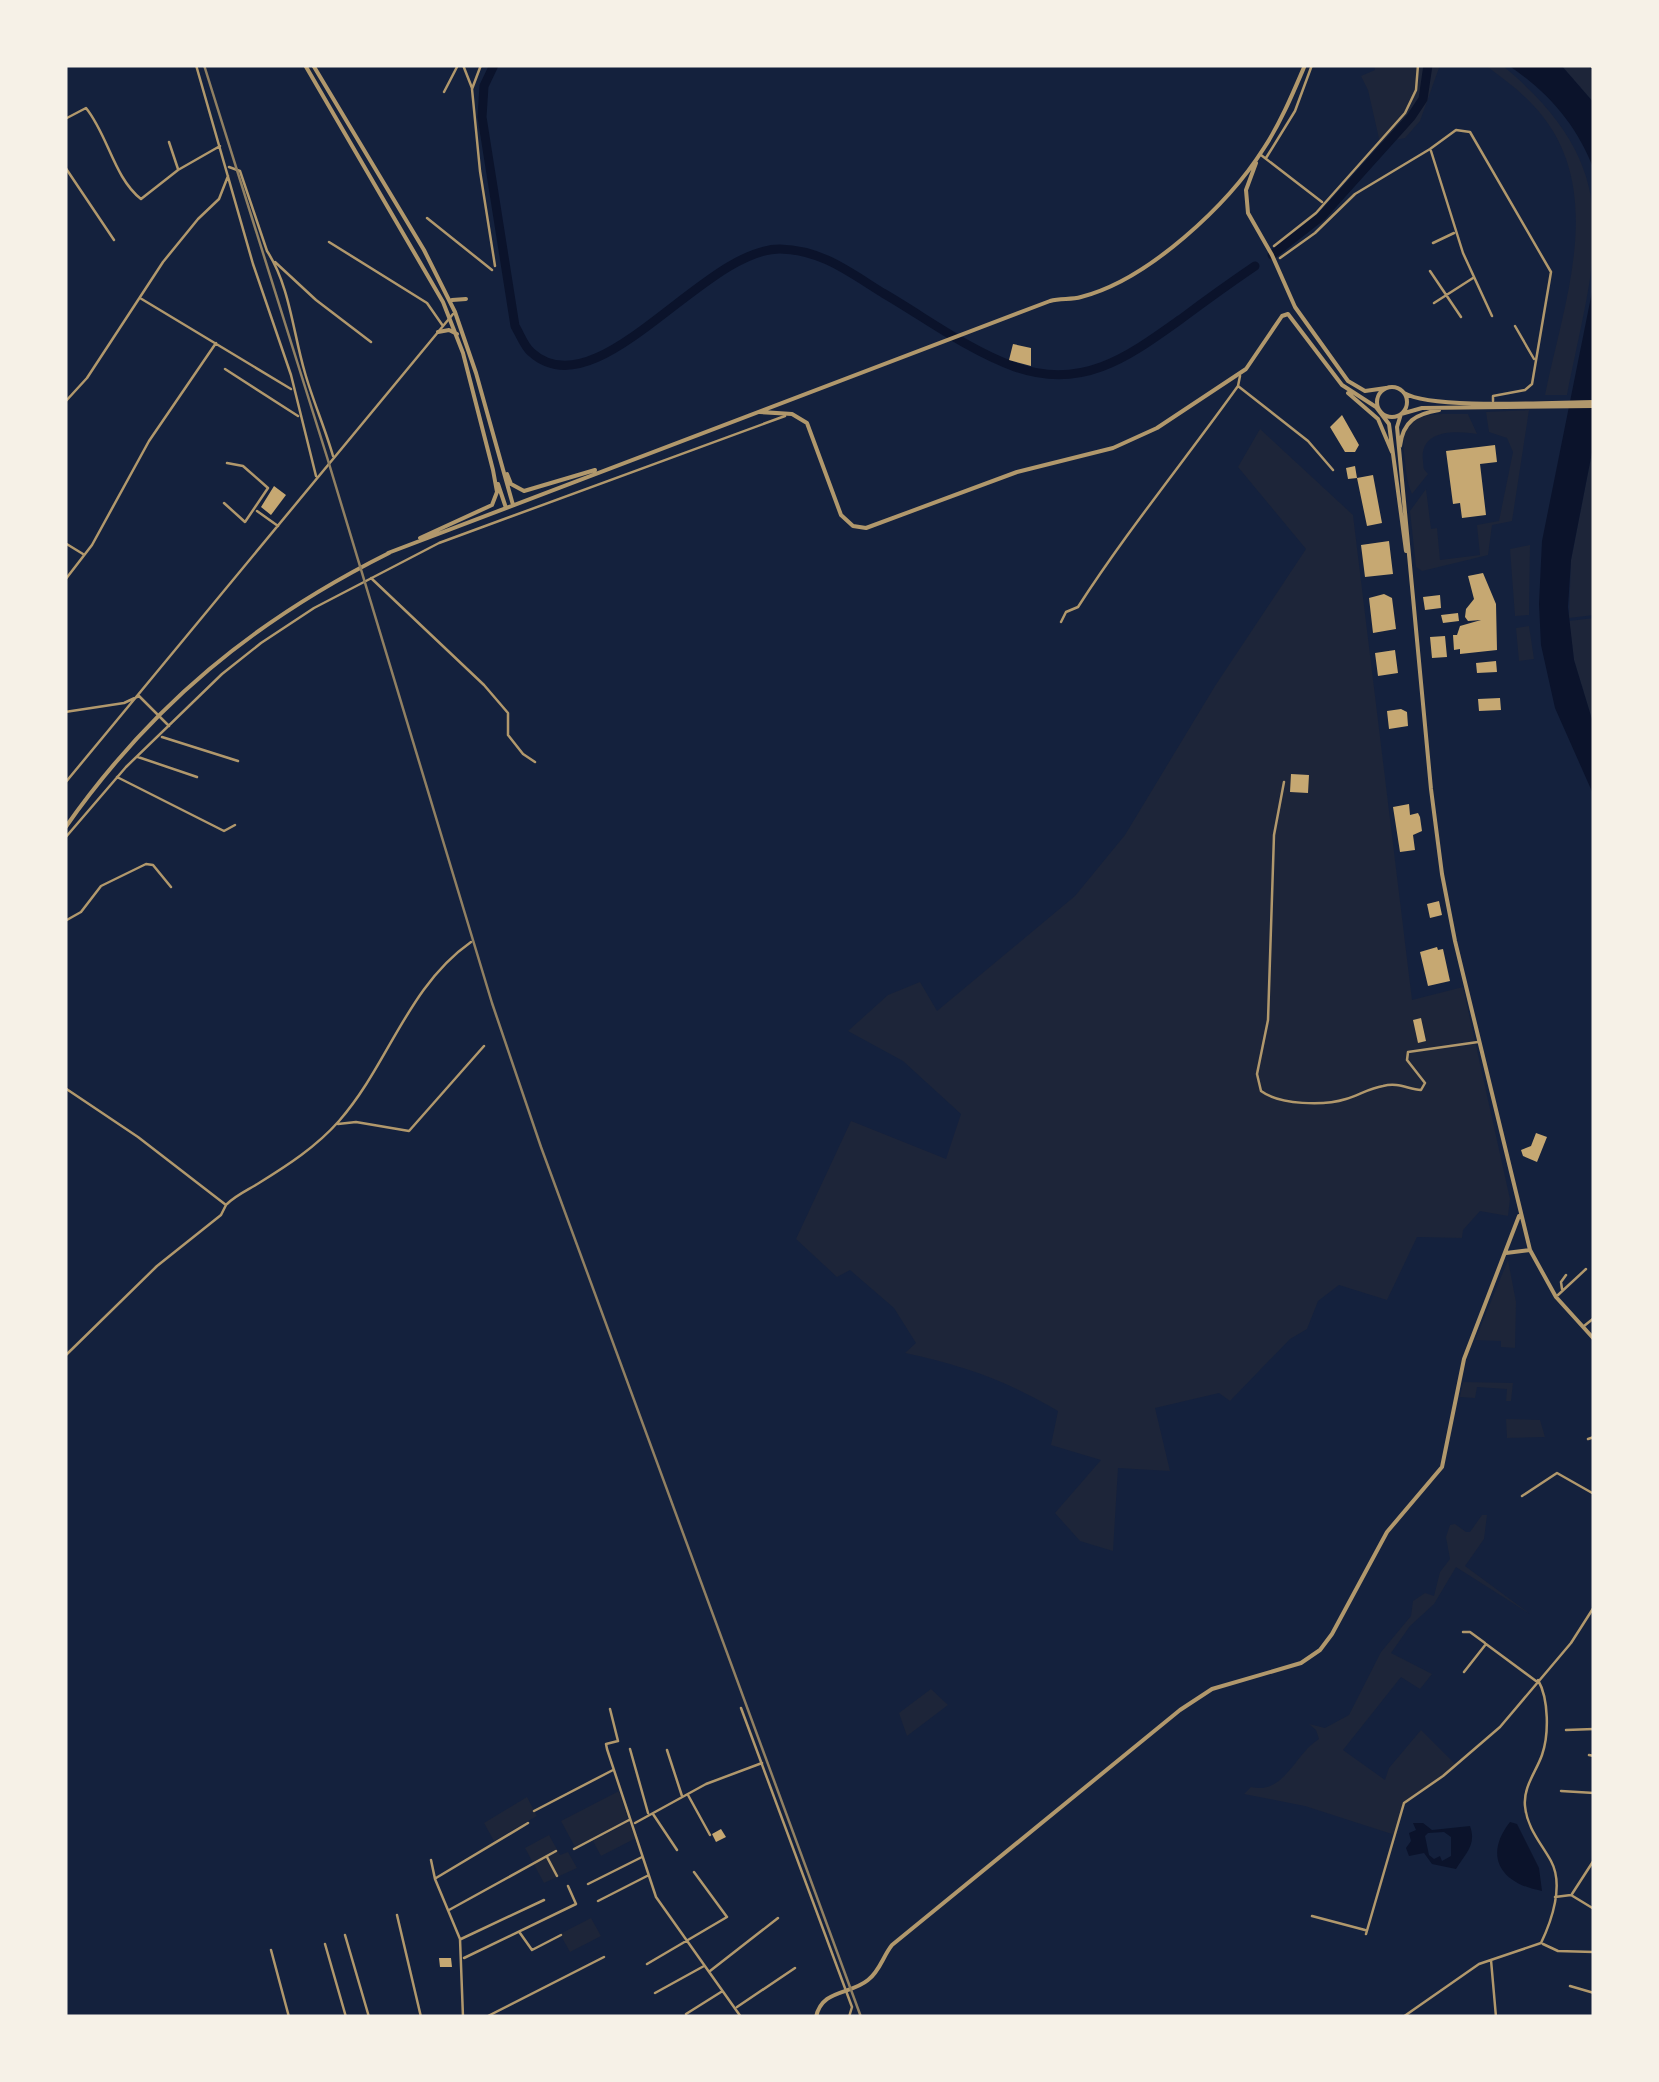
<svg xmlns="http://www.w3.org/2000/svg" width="1659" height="2082" viewBox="0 0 1659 2082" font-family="'DejaVu Sans',sans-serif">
	<rect width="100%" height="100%" fill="#14213d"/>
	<path fill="#1d2539" d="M1374,65H1440L1420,121L1405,138L1380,143L1368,90L1361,76L1375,70Z
		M1485,65H1502C1631,172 1595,251 1567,395H1545C1564,300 1610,185 1532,104C1518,89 1501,77 1485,65Z
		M1561,65H1587L1594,73V103Z
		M1529,410L1512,521L1492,525L1488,555L1422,571L1416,567L1410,511L1426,489L1431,529L1437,528L1440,560L1480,555L1477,525L1499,521L1513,452L1507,438L1489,432L1486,412Z
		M1468,414L1477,434C1454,430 1419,430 1423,461C1424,472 1423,467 1428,474L1412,494C1406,482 1406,467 1404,453C1399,408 1435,415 1468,414Z
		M1260,429L1353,515L1412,1000L1463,987L1510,1199L1508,1216L1480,1211L1463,1230L1462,1238L1417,1237L1387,1300L1339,1285L1318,1301L1307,1329L1290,1339L1230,1401L1219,1393L1155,1408L1170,1471L1118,1468L1113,1551L1080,1541L1055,1513L1101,1460L1051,1445L1058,1411C1005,1380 965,1366 905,1353L916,1343L894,1308L850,1270L837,1277L796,1239L851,1121L946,1159L961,1114L903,1061L848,1031L888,995L920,982L937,1011L1075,896L1125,835L1215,686L1306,549L1238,467Z
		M1594,442V615L1569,618L1571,560Z
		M1530,545L1529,615L1515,616L1510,549Z
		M1594,618V726L1574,660L1569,621Z
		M1529,626L1534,659L1519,661L1516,628Z
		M1508,1260L1516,1302L1515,1348L1501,1347V1341L1475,1340Z
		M1463,1382L1513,1383L1511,1401H1506L1507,1389L1477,1387L1475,1398L1460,1397Z
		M1506,1419L1540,1420L1545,1437L1507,1438Z
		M1482,1515H1487L1484,1539L1465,1566L1530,1614L1456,1567L1434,1604L1410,1626L1391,1653L1432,1674L1420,1689L1401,1677L1343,1750L1385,1780L1389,1768L1421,1730L1456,1765L1404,1803L1395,1835L1305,1806L1244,1794L1251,1787C1285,1795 1295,1753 1319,1739L1316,1730L1309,1724L1325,1728L1349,1715L1381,1652L1411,1616L1413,1601L1425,1593L1434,1596L1440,1572L1450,1559L1446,1537L1450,1525L1455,1524L1466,1532H1470Z
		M931,1689L948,1705L907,1736L899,1713Z
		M619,1791L628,1819L575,1847L561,1821Z
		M527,1797L537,1816L494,1841L484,1823Z
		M629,1822L636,1838L601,1856L593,1841Z
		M549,1835L560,1855L568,1852L577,1868L544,1883L525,1848Z
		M591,1918L601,1936L570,1952L560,1934Z"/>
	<path fill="#0b132b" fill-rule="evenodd" d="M1508,65H1561L1594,103V170C1577,125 1548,92 1508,65Z
		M1594,282V442L1571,560L1568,607L1574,660L1594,726V796L1555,708L1541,645L1539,604L1542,541Z
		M1510,1822L1517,1824L1539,1868L1542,1891C1499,1883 1484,1855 1510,1822Z
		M1413,1823H1423L1432,1830L1470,1826C1477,1845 1465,1854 1456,1869L1432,1864L1424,1853L1409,1856L1406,1848L1411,1841L1409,1833L1416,1830ZM1444,1832L1451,1837V1856L1442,1861L1440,1856L1434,1859L1429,1855L1425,1836L1428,1833Z"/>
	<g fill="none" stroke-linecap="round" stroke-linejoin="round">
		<path stroke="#0b132b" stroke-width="9" d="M494,65L484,86L482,117L515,326C520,334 524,346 531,352C597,413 704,248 780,249C822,250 849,272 883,293C926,318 968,350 1015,367C1083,391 1129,356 1181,319C1205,301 1230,283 1255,266
			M1272,255L1322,216L1411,117L1423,99L1428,65"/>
	</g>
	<path fill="#c6a872" d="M1013,344L1031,348V366L1009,360Z
		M1342,415L1359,445L1355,452H1345L1330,427Z
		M1495,445L1497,462L1480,464L1486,515L1462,518L1460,503L1453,504L1446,451Z
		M1355,466L1357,478L1348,479L1346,468Z
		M1373,475L1382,523L1367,526L1357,478Z
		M274,486L286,495L271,515L261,507Z
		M1389,541L1393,574L1365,577L1361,545Z
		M1483,573L1496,604L1497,650L1460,654V649L1454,650L1453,635H1457L1460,626L1481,620L1468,621L1465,617L1466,609L1474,599L1468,576Z
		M1384,594L1392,598L1396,629L1373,633L1369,598Z
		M1440,595L1441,608L1425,610L1423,597Z
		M1458,613L1459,621L1443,623L1441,615Z
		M1445,636L1447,657L1432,658L1430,637Z
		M1395,650L1398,673L1378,676L1375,653Z
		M1496,661L1497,672L1477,673L1476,663Z
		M1500,698L1501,710L1479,711L1478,699Z
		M1401,709L1407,712L1408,726L1389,729L1387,711Z
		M1291,774L1309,775L1308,793L1290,792Z
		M1409,804L1410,815L1418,813L1420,817L1422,831L1413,835L1415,850L1400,852L1393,807Z
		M1439,901L1442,915L1430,918L1427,904Z
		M1437,947L1438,950L1443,949L1450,981L1428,986L1420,952Z
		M1421,1018L1426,1041L1418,1043L1413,1020Z
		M1536,1133L1547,1137L1537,1162L1523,1156L1521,1150L1531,1146Z
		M721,1829L726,1837L716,1842L712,1834Z
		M439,1958H451L452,1967H440Z"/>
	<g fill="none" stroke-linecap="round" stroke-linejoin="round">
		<path stroke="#e5c07b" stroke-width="1" d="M1589,65L1594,70"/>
		<path stroke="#b1986c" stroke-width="2.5" d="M196,65L253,264L291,375L316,476
			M463,65L472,88
			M481,65L472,89L480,171L495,266
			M444,92L458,65
			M65,119L86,108C108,135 114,178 141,199L178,170L220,146
			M169,142L178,169
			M1431,151L1463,253L1492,316
			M1261,155L1322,202
			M1266,158L1295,111L1312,65
			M65,167L114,240
			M229,167L240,171L267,251C290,286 293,333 305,373C313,401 325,428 333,456
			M427,218L492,270
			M329,242L427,303L443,326
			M1433,243L1454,233
			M1274,246L1316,213L1405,113L1416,90L1418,65
			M1280,258L1315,233L1355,194L1430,149L1456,130L1470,132L1551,272L1532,384L1525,390L1493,396V401
			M275,262L316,300L371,342
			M1430,271L1461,317
			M140,298L291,389
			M1434,303L1473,278
			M1515,326L1534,359
			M225,369L298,416
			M1240,376L1238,386L1308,441L1333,470
			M65,402L87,378L163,262L198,219L219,199L228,176
			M224,503L245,522L268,488L243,466L227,463
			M257,511L278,526
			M65,543L83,554
			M371,578L484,685L508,713V735L523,754L535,762
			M65,580L92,545L149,441L216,343
			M1061,622L1066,612L1078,607C1127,531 1185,460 1238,386
			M65,712L124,703L139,696L169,726
			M162,737L238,761
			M138,757L197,777
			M117,777L224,831L235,825
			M1284,782L1274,835L1268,1020L1257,1074L1261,1091C1280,1105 1324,1106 1346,1099C1359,1095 1370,1088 1383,1086C1398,1082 1408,1089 1421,1090L1425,1083L1407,1060L1408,1052L1478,1042
			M65,783L453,314
			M65,838L126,767L222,674L261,643L314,608L439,543L785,416
			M65,921L81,912L101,886L146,864L153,865L171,887
			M65,1088L138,1137L226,1205L221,1215L157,1266L65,1356
			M338,1124L356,1122L409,1131L484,1046
			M227,1204C236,1195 248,1190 259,1183C288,1165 316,1147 339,1121C389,1064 407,987 471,942
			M1562,1289L1561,1282L1566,1275
			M1558,1295L1586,1269
			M1584,1326L1594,1318
			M1588,1439L1594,1437
			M1522,1496L1557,1473L1594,1494
			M1463,1632H1470L1485,1643
			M1464,1672L1486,1644L1536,1681
			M741,1708L852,2007L849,2017
			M610,1709L618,1741L606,1744L607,1749L656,1897L741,2017
			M1566,1730L1594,1729
			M630,1749L648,1813
			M667,1750L682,1796
			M1589,1755L1594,1756
			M1561,1791L1594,1793
			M688,1795L710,1835
			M534,1811L613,1770
			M653,1814L677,1850
			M635,1823L706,1784L762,1763
			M574,1849L629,1820
			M547,1857L557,1876
			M431,1860L435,1879L460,1939L463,2017
			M436,1878L528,1823
			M588,1884L642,1857
			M1572,1894L1594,1860
			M1555,1897L1571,1895L1594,1909
			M598,1901L647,1876
			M449,1910L556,1851
			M397,1915L421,2017
			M1312,1916L1365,1930
			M520,1933L532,1950L561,1935
			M1366,1934L1404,1803L1443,1776L1500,1727L1571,1643L1594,1607
			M345,1935L369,2017
			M461,1939L544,1900
			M325,1944L346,2017
			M1543,1944L1558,1951L1594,1952
			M271,1950L289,2017
			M464,1958L576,1904L568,1886
			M1491,1960L1496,2017
			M647,1964L727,1917L694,1872
			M710,1971L778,1918
			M1570,1986L1594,1993
			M655,1993L704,1966
			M737,2007L795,1968
			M686,2014L721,1992
			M486,2017L604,1957
			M1403,2017L1479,1964L1541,1943C1552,1920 1564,1885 1551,1861C1541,1843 1527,1828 1525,1806C1523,1787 1536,1772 1542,1755C1549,1735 1549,1699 1538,1680"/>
		<path stroke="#b1986c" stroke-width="4" d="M305,65L443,302L463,353L493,470
			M313,65L424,250L455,312L476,373L513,505
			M1256,163L1246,190L1248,213L1272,255L1295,307L1348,381L1365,391L1386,388
			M452,300L466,299
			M438,332L449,330L457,334
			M1377 402a15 15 0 1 1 30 0a15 15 0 1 1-30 0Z
			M1348,393L1378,419L1392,452
			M1404,393C1432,410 1556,402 1594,402
			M1594,406L1422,408L1401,414L1397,427L1431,789L1442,874L1455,941L1530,1250L1556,1297L1594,1339
			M760,412L792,414L807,423L841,515L853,526L866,528L1017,472L1113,448L1157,428L1246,369L1282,316L1288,314L1342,385L1376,407L1389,424L1406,551
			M1400,446C1403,421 1416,414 1439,410
			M507,474L511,484L524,491L595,470
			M498,484L506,508
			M420,538L492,505L497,492L493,470
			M388,553L1050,301C1061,298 1071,300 1081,297C1148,280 1228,205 1264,148C1281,122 1293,93 1305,65
			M65,828C151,705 255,620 389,553
			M1506,1253L1530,1250
			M816,2017C822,1989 850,1995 868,1980C880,1971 883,1956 892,1945L1180,1710L1212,1689L1301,1663L1320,1650L1332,1634L1387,1532L1442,1467L1464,1359L1519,1216"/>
		<path stroke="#918062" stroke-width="2.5" d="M204,65L327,457L492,1003L541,1147L861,2017"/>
	</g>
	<rect width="1659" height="2082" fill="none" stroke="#f6f1e7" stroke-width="135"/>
</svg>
